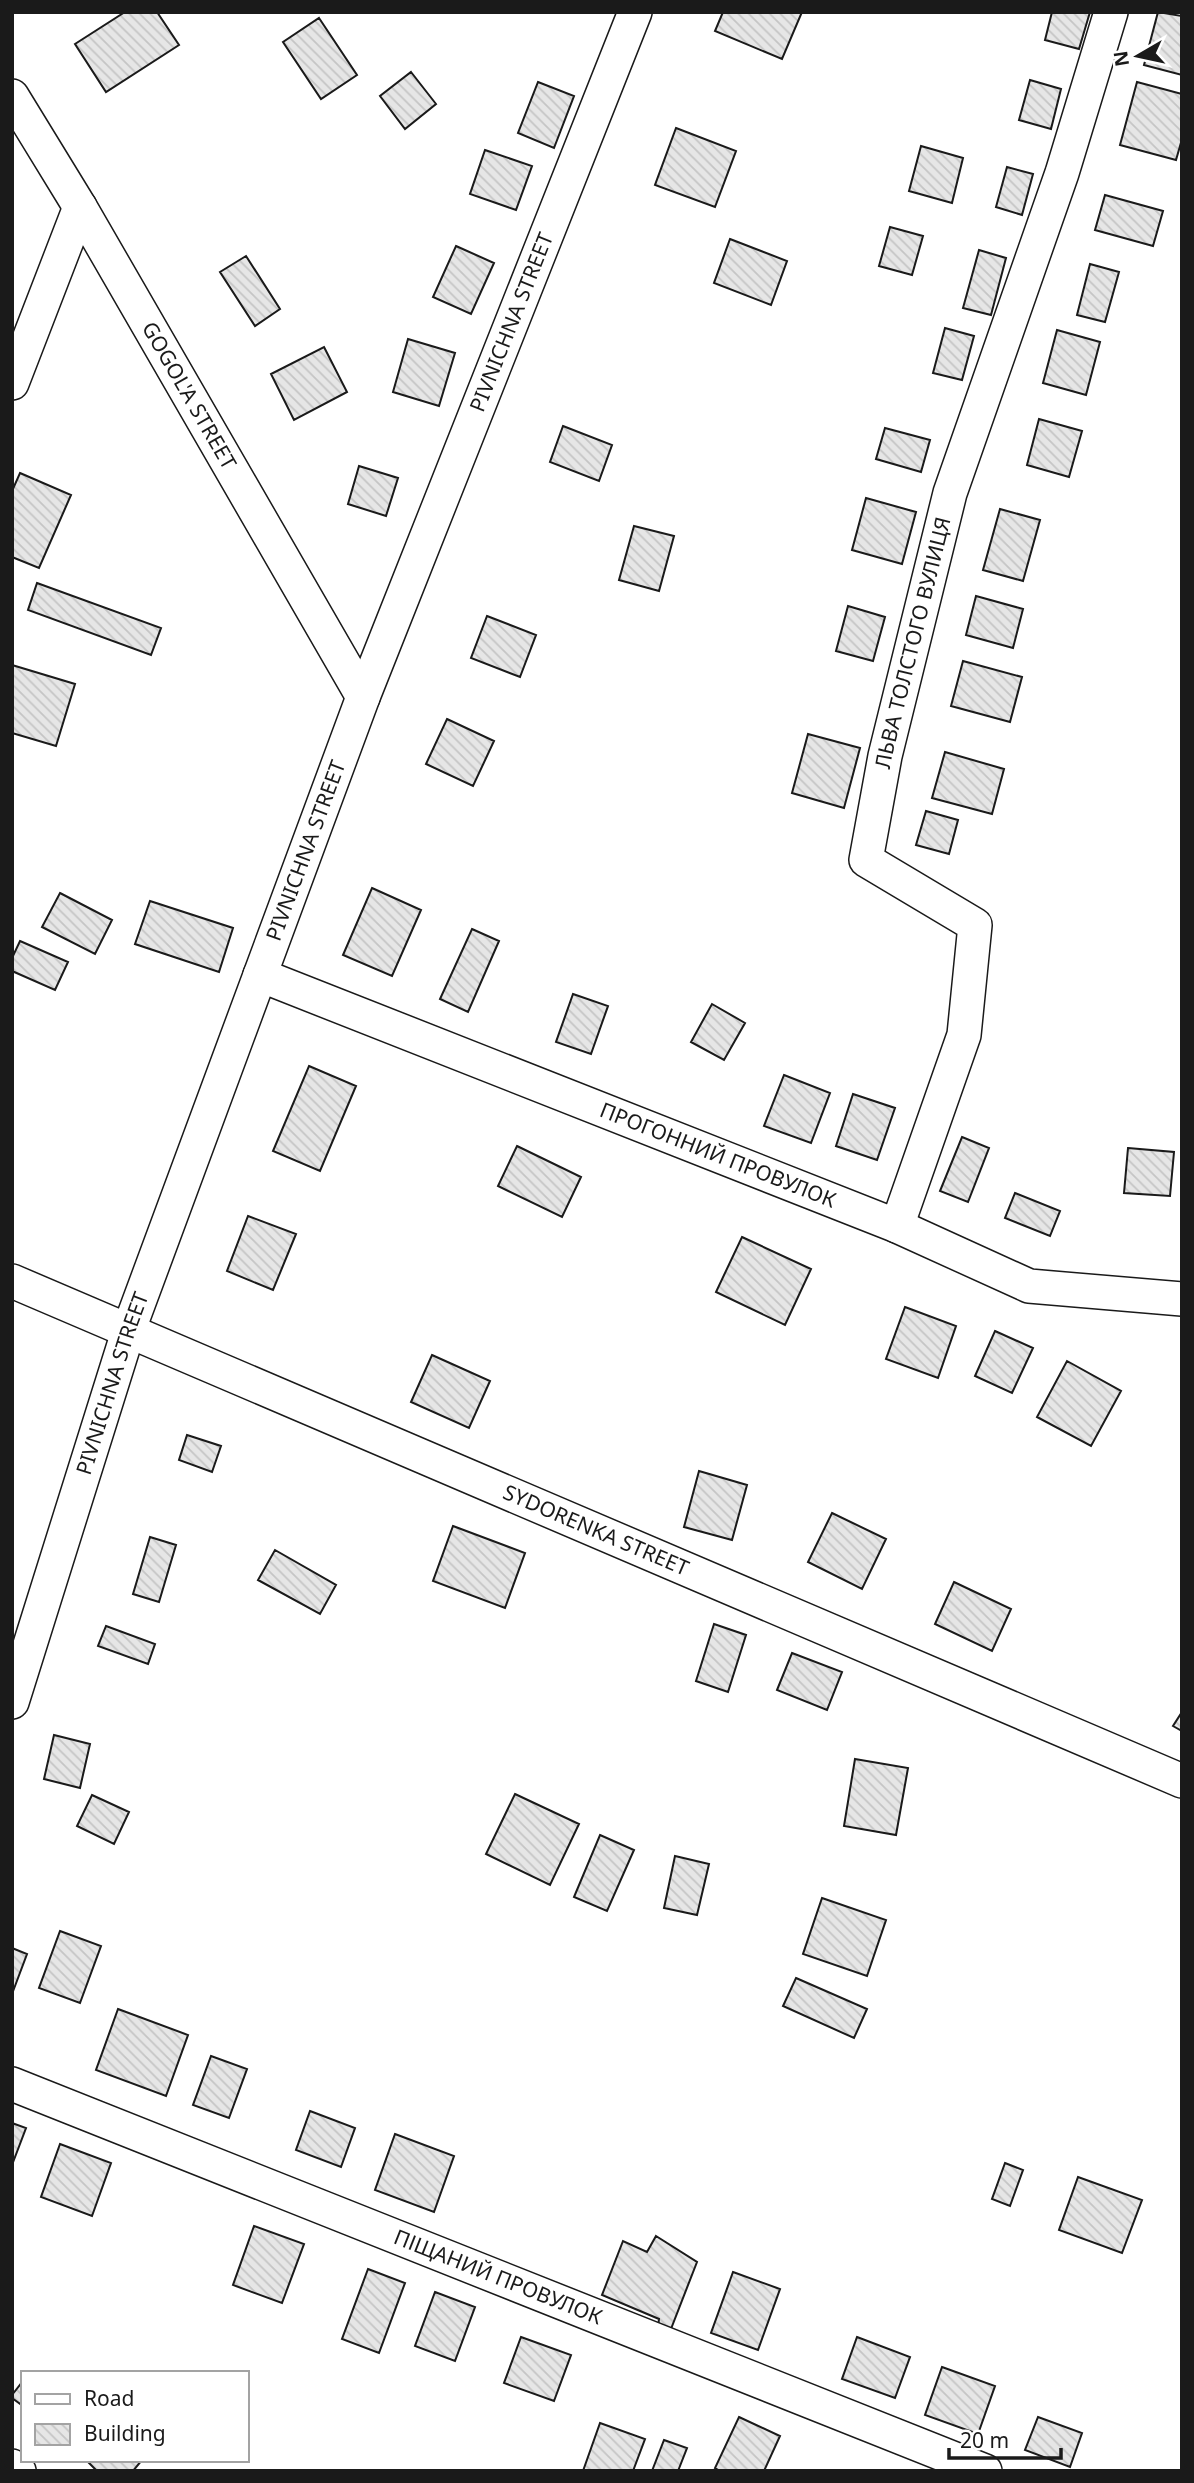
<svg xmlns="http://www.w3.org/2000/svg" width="1194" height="2483" viewBox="0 0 1194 2483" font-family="'Noto Sans',sans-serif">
	<defs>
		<pattern id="building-back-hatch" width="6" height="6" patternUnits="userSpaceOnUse" patternTransform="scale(1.75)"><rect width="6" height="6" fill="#e6e6e6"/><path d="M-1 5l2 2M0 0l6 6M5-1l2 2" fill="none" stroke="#c5c5c5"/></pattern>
	</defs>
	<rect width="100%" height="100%" fill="#fff"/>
	<path fill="url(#building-back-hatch)" stroke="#1a1a1a" stroke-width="2" d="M125,12H157L179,45L106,92L75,44Z
		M723,12H802L782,59L715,31Z
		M1052,12H1090L1079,49L1045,40Z
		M1158,12L1182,16V75L1144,65Z
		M319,18L357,75L321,99L283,42Z
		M411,72L436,104L405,129L380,96Z
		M1030,80L1061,89L1051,129L1019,120Z
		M538,82L574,96L554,148L518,133Z
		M1137,82L1182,94V139L1176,160L1120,145Z
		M676,128L736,151L715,207L655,185Z
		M921,146L963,158L952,203L909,191Z
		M485,150L532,166L516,210L470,194Z
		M1007,167L1033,174L1022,215L996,207Z
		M1105,195L1163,211L1153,246L1095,230Z
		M890,227L923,236L912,275L879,266Z
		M730,239L787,261L771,305L714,283Z
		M456,246L494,263L471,314L433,297Z
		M979,250L1006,258L991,315L963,308Z
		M246,256L280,309L255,326L220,272Z
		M1090,264L1119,272L1105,322L1077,315Z
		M945,328L974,336L962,380L933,373Z
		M1057,330L1100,342L1086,395L1043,383Z
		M408,339L455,353L439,406L393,392Z
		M324,347L347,392L294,420L271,374Z
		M1039,419L1082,431L1069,477L1027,465Z
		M563,426L612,445L599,481L550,462Z
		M885,428L930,440L921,472L876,459Z
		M359,466L398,478L386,516L348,504Z
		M20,473L71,495L39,568L12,557V491Z
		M866,498L916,512L902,564L852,550Z
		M1000,509L1040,520L1023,581L983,570Z
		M634,526L674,536L659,591L619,580Z
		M37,583L161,628L151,655L28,610Z
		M976,596L1023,609L1013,648L966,635Z
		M848,606L885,617L873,661L836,651Z
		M487,616L536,635L520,677L471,658Z
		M963,661L1022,677L1010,722L951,706Z
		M12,665L75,684L56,746L12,733Z
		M447,719L494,741L473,786L426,764Z
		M808,734L860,748L844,808L792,793Z
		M945,752L1004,769L992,814L932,798Z
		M926,811L958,820L949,854L916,845Z
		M372,888L421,910L392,976L343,955Z
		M60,893L112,920L95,954L42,927Z
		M150,901L233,928L219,972L135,944Z
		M472,929L499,941L468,1012L440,999Z
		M20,941L68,962L55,990L12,971V958Z
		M573,994L608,1006L591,1054L556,1042Z
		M712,1004L745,1023L724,1060L691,1042Z
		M309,1066L356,1086L320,1171L273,1151Z
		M784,1075L830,1093L811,1143L764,1126Z
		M853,1094L895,1108L877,1160L836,1146Z
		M962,1137L989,1148L968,1202L940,1191Z
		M517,1146L581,1177L562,1217L498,1186Z
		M1128,1148L1174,1152L1170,1196L1124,1193Z
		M1015,1193L1060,1211L1050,1236L1005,1218Z
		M248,1216L296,1234L273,1290L227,1271Z
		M742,1237L811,1269L785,1325L716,1292Z
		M905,1307L956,1326L938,1378L886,1359Z
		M995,1331L1033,1348L1012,1393L975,1376Z
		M432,1355L490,1381L469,1428L411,1402Z
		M1067,1361L1121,1391L1091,1446L1037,1417Z
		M187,1435L221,1446L212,1472L179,1460Z
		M699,1471L747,1485L732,1540L684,1527Z
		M832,1513L886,1539L862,1589L808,1562Z
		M453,1526L525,1553L505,1608L433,1581Z
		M150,1537L176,1545L159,1602L133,1594Z
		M275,1550L336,1585L320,1614L258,1580Z
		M954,1582L1011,1609L992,1651L935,1624Z
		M714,1624L746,1635L728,1692L696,1681Z
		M106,1626L155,1644L148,1664L98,1646Z
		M792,1653L842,1672L827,1710L777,1690Z
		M1182,1712V1731L1173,1726Z
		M54,1735L90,1744L80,1788L44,1779Z
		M855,1759L908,1768L896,1835L844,1826Z
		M515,1794L579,1824L550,1885L486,1854Z
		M92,1795L129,1812L114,1844L77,1826Z
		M600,1835L634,1850L607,1911L574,1897Z
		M675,1856L709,1864L697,1915L664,1908Z
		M822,1898L886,1920L867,1976L803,1954Z
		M60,1931L101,1946L80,2003L39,1988Z
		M12,1948L27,1954L12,1994Z
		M796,1978L867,2009L854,2038L783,2006Z
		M118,2009L188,2035L166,2096L96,2070Z
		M211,2056L247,2069L229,2118L193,2105Z
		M310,2111L355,2128L341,2167L296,2150Z
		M12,2123L26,2128L12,2165Z
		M395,2134L454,2156L434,2212L375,2190Z
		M60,2144L111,2163L92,2216L41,2197Z
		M1005,2163L1023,2170L1010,2206L992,2199Z
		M1078,2177L1142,2200L1122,2253L1059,2230Z
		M254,2226L304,2244L282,2303L233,2285Z
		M656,2236L697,2262L669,2334L658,2327L659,2319L602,2295L623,2241L647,2252Z
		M368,2269L405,2283L379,2353L342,2339Z
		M733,2272L780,2289L758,2350L711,2333Z
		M435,2292L475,2307L455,2361L415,2346Z
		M521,2337L571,2355L554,2401L504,2383Z
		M857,2337L910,2357L895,2398L842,2379Z
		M942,2367L995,2386L978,2434L925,2415Z
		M23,2381V2406L12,2398V2395Z
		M739,2417L780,2436L764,2471H720L715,2468Z
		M1038,2417L1082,2433L1070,2467L1025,2450Z
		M600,2423L645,2439L633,2471H583Z
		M664,2440L687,2448L678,2471H652Z
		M86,2460H142L133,2471H97Z"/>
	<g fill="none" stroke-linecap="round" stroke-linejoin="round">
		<g stroke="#1a1a1a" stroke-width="36">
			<g id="minor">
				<path id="s1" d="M12,96L80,207L363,697"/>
				<path d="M12,383L80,207"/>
				<path id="s2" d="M260,975L897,1226L1029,1286L1182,1299"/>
				<path id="s3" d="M897,1226L964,1035L975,925L866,860L885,756L950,493L1062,173L1111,12"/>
				<path id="s4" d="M12,1281L1182,1781"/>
				<path id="s5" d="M12,1702L129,1329L363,697L635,12"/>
				<path id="s6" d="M12,2084L985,2471"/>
				<path d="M12,2466L19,2471"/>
			</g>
		</g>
		<use href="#minor" stroke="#fff" stroke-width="33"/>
	</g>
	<g text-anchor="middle" stroke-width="5" stroke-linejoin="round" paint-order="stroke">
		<g font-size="21" fill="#1a1a1a" stroke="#fff">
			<text dy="7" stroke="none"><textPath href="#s5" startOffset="1468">PIVNICHNA STREET</textPath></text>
			<text dy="7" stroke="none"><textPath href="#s1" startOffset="348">GOGOL'A STREET</textPath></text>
			<text dy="7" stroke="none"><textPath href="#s3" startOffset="662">ЛЬВА ТОЛСТОГО ВУЛИЦЯ</textPath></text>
			<text dy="7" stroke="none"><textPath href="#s5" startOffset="901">PIVNICHNA STREET</textPath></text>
			<text dy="7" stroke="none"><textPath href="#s2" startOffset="492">ПРОГОННИЙ ПРОВУЛОК</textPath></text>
			<text dy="7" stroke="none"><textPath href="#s5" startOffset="334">PIVNICHNA STREET</textPath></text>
			<text dy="7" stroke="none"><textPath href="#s4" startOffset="635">SYDORENKA STREET</textPath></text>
			<text dy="7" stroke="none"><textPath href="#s6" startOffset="523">ПІЩАНИЙ ПРОВУЛОК</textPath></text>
		</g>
	</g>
	<rect width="1194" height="2483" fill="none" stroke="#1a1a1a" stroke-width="28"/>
	<rect x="21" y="2371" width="228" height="91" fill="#ffffff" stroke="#a3a3a3" stroke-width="2"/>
	<rect x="35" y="2394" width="35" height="10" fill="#ffffff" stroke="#a3a3a3" stroke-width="2"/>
	<text x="84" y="2406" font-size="21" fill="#1a1a1a">Road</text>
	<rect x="35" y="2424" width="35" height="21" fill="url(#building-back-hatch)" stroke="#a3a3a3" stroke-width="2"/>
	<text x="84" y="2441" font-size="21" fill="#1a1a1a">Building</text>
	<g transform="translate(1138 56) rotate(261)" stroke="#ffffff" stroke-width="5" paint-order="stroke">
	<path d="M0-5L12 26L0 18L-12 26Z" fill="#1a1a1a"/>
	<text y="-10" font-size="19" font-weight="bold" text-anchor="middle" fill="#1a1a1a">N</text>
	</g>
	<path d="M949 2448v10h112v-10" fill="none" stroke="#1a1a1a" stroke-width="3.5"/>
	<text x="960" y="2448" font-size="21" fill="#1a1a1a" stroke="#ffffff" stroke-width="5" paint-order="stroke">20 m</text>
</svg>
